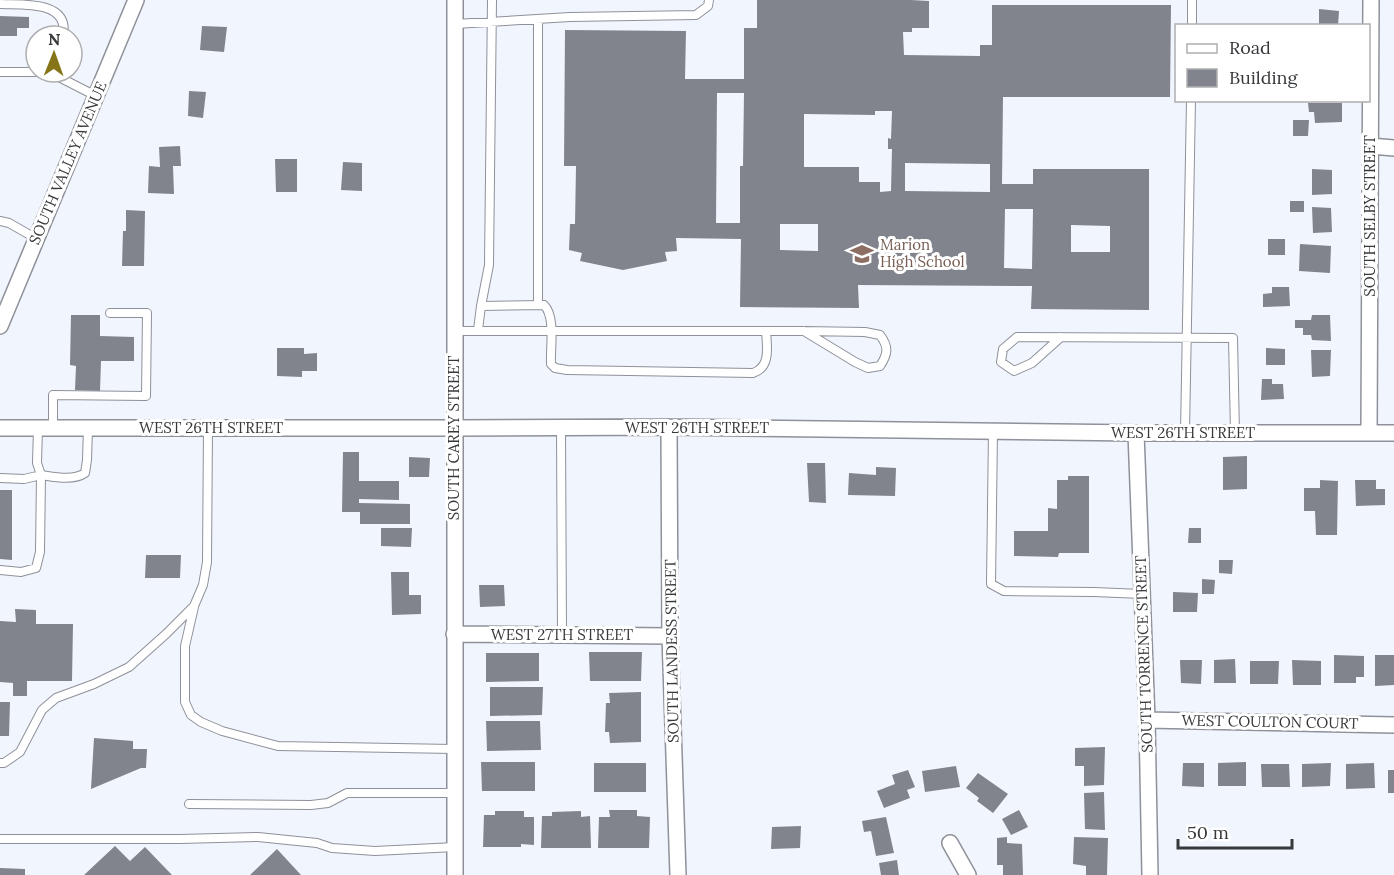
<svg xmlns="http://www.w3.org/2000/svg" width="1394" height="875" viewBox="0 0 1394 875" font-family="Lora,serif">
	<rect width="100%" height="100%" fill="#f1f5fe"/>
	<path fill="#81848c" fill-rule="evenodd" d="M757,0H911L929,1V28H912V32H903L904,55L980,56V45H992V5H1171L1170,97H1003L1002,184H1033V169H1149V310L1031,309L1032,286L858,285L859,308L740,307L741,239L676,238L677,251L665,252L667,261L623,270L580,261L582,253L569,250L570,224H575L576,166H564L565,30L686,31L685,79H744V28H757ZM717,93H744L743,166H740V223H716ZM875,111H892L891,139L888,138V149H892L891,191L880,192V182H859V167H804V114L875,115ZM905,163L990,164V192L905,191ZM1005,209H1033L1032,269L1004,268ZM780,224H818V251L780,250ZM1071,225L1110,226V252H1071Z
		M1319,9L1339,11L1338,26H1319Z
		M0,16L29,17V28H17V36H0Z
		M202,26L227,27L224,52L200,50Z
		M189,91L206,92L203,118L188,116Z
		M1308,103H1342V122L1315,123L1314,112H1309Z
		M1293,120H1309L1308,136H1293Z
		M180,146L181,166H173L174,194L148,193L149,166L160,167L159,147Z
		M275,159H297V192H276Z
		M343,162L362,163V191L341,190Z
		M1312,169L1332,170V194L1312,195Z
		M1290,201H1304V212H1290Z
		M1312,207L1331,208L1332,232L1313,233Z
		M126,210L145,211L144,266H122L123,231H126Z
		M1268,239H1285V255H1268Z
		M1300,244L1331,246L1330,273L1299,271Z
		M1272,287H1289L1290,306L1263,307V294L1272,293Z
		M71,315H100V336L134,337V361H101L100,391L75,390L76,366L70,365Z
		M1312,315H1330L1331,341L1312,340L1311,335H1303V328H1295V320H1311Z
		M277,348H304V354L317,353V371H302V377L277,376Z
		M1266,348L1285,349V365H1266Z
		M1311,350H1331L1330,376L1312,377Z
		M1262,379H1272V384H1283L1284,399L1261,400Z
		M343,452H359V481H399V500L359,499V503L410,504V524H360V512H342Z
		M1247,456V489L1223,490V457Z
		M409,457L430,458L429,477H409Z
		M807,463H825L826,503L809,502Z
		M876,467L896,468L895,496L848,495L849,473L876,475Z
		M1068,476H1089V553H1059L1058,557L1014,556V531H1048V508L1057,509V480H1068Z
		M1320,480L1338,481L1337,535H1316L1315,511H1304V488H1320Z
		M1355,480H1376V489H1385V505L1356,506Z
		M0,490H12V560L0,559Z
		M381,528H412L411,547L381,546Z
		M1189,528H1201V543H1188Z
		M146,555H181L180,578H145Z
		M1219,560H1233L1232,574L1219,573Z
		M391,572H409V595H421V614L392,615Z
		M1202,579L1215,580L1214,594H1202Z
		M479,585H504L505,606L480,607Z
		M1173,592L1198,593L1197,612H1173Z
		M15,609L36,610V624H73L72,681H27V696H13V683L0,682V621L16,622Z
		M589,652H642L641,681H590Z
		M486,653H539V681L486,682Z
		M1334,655L1364,656V677H1356V683H1334Z
		M1375,655H1394V685L1375,686Z
		M1235,659L1236,683H1214V660Z
		M1180,660H1202L1201,684L1181,683Z
		M1292,660L1321,661V685H1293Z
		M1250,661H1279L1278,684H1250Z
		M490,687H543L542,715L490,716Z
		M641,692V742L610,743L609,732H605L606,703H610L609,693Z
		M0,702H10L9,736H0Z
		M486,721H540L541,750L487,751Z
		M94,738L133,741V749H147L146,768H141L91,789Z
		M1105,747L1104,785L1084,786V766H1075V748Z
		M481,762H535V791H482Z
		M1246,762V786H1218V763Z
		M594,763H646V792H594Z
		M1183,763H1204V787L1182,786Z
		M1331,763L1330,786L1302,787V764Z
		M1374,763L1375,788L1346,789V764Z
		M1261,764H1289L1290,787H1262Z
		M956,766L960,787L925,792L922,771Z
		M908,770L915,787L907,790L910,798L884,808L877,791L895,784L892,775Z
		M1388,770H1394V793H1388Z
		M978,773L1008,794L993,813L977,801L979,798L966,788Z
		M1104,792L1105,830L1085,829L1084,793Z
		M609,810H637V816L650,817L649,848H598L599,817H610Z
		M1019,810L1028,827L1011,835L1002,819Z
		M495,811H524V817H534V845L521,844V847H483L484,815H495Z
		M581,811V817L590,816L591,848H541L542,816H552V812Z
		M886,817L894,853L876,856L871,831L864,832L862,821Z
		M801,826L800,848L771,849L772,827Z
		M1007,837V843L1022,844L1023,875H1003V865H997V838Z
		M1074,837L1108,838L1107,875H1086V866L1073,864Z
		M115,846L130,861L145,847L172,875H84Z
		M277,849L301,875H250Z
		M897,860L899,875H881L879,863Z
		M0,868L25,869V875H0Z"/>
	<g fill="none" stroke-linecap="round" stroke-linejoin="round">
		<g stroke="#8e9199" stroke-width="10">
			<path id="lane" d="M0,4C22,5 70,0 63,36
				M538,19V304
				M455,24L570,17L696,15L708,6L709,0
				M1192,26V0
				M0,72H42L53,74L96,96
				M0,221L9,223L37,239
				M481,306L489,265L492,0
				M478,330L481,306L544,305C556,317 550,348 551,364L555,368L567,370L753,373C771,367 767,347 766,331
				M454,331H804L865,332L880,335C889,347 888,354 880,366L868,368L855,362L804,331
				M1061,337L1032,363L1014,371L1001,362L1003,349L1017,337L1233,338L1235,433
				M561,427L562,635
				M38,428L37,463L41,475C55,477 73,481 85,473L87,460L88,428
				M53,428V395L146,396L147,313H110
				M993,431L991,584L1004,591L1094,592L1142,594
				M1185,433L1191,100
				M0,478L24,479L41,475L40,552L36,568L21,572L0,570
				M194,607L185,646V702L191,715L201,722L222,731L278,746L454,749
				M0,763H4L20,752L42,710L56,698L94,684L129,667L166,634L194,606L203,585L207,562L208,428
				M189,804L311,805L328,803L347,793H455
				M0,839H180L258,837L317,843L332,848L375,851L455,847"/>
		</g>
		<g stroke="#8e9199" stroke-width="18">
			<path id="street" d="M455,0V875
				M1371,146L1394,148
				M0,326L136,0
				M669,427L670,636L678,875
				M0,428H454L669,427L1136,433H1394
				M1136,433L1147,720L1150,875
				M1369,433L1371,0
				M454,634L670,636
				M1147,720L1394,725
				M950,843L968,875"/>
		</g>
		<use href="#lane" stroke="#fff" stroke-width="8"/>
		<use href="#street" stroke="#fff" stroke-width="15"/>
	</g>
	<defs>
		<g id="school-bare" transform="scale(1.8)"><path d="M0-5L7-2L0 1L-7-2ZM-4 1L0 2.5L4 1V4Q0 6-4 4Z" fill="#8d6e63" stroke="#fff" stroke-width="2.5" paint-order="stroke"/></g>
	</defs>
	<g fill-rule="evenodd">
		<use href="#school-bare" x="862" y="254"/>
	</g>
	<g text-anchor="middle" stroke-width="6" stroke-linejoin="round" paint-order="stroke">
		<g font-size="15" fill="#36383b" stroke="#fff">
			<text transform="translate(68 163) rotate(-67)" y="5">SOUTH VALLEY AVENUE</text>
			<text transform="translate(1370 216) rotate(-90)" y="5">SOUTH SELBY STREET</text>
			<text x="211" y="433">WEST 26TH STREET</text>
			<text x="697" y="433">WEST 26TH STREET</text>
			<text x="1183" y="438">WEST 26TH STREET</text>
			<text transform="translate(454 438) rotate(-90)" y="5">SOUTH CAREY STREET</text>
			<text x="562" y="640">WEST 27TH STREET</text>
			<text transform="translate(672 651) rotate(-91)" y="5">SOUTH LANDESS STREET</text>
			<text transform="translate(1144 654) rotate(-92)" y="5">SOUTH TORRENCE STREET</text>
			<text transform="translate(1270 722) rotate(1)" y="5">WEST COULTON COURT</text>
		</g>
		<g font-size="15" fill="#785e54" stroke="#fff" text-anchor="start">
			<text x="880" y="250">Marion<tspan x="880" dy="17">High School</tspan></text>
		</g>
	</g>
	<rect x="1175" y="24" width="195" height="78" fill="#ffffff" stroke="#afafb1" stroke-width="1.5"/>
	<rect x="1187" y="44" width="30" height="9" fill="#ffffff" stroke="#afafb1" stroke-width="1.5"/>
	<text x="1229" y="54" font-size="18" fill="#36383b">Road</text>
	<rect x="1187" y="69" width="30" height="18" fill="#81848c" stroke="#afafb1" stroke-width="1.5"/>
	<text x="1229" y="84" font-size="18" fill="#36383b">Building</text>
	<g transform="translate(54 54) rotate(1)"><circle r="28" fill="#ffffff" stroke="#afafb1" stroke-width="1.5"/>
	<path d="M0-4.5L10 22L0 15L-10 22Z" fill="#867518"/>
	<text y="-9" font-size="16" font-weight="bold" text-anchor="middle" fill="#36383b">N</text>
	</g>
	<path d="M1178 839v9h114v-9" fill="none" stroke="#36383b" stroke-width="3"/>
	<text x="1187" y="839" font-size="18" fill="#36383b" stroke="#ffffff" stroke-width="4.5" paint-order="stroke">50 m</text>
</svg>
